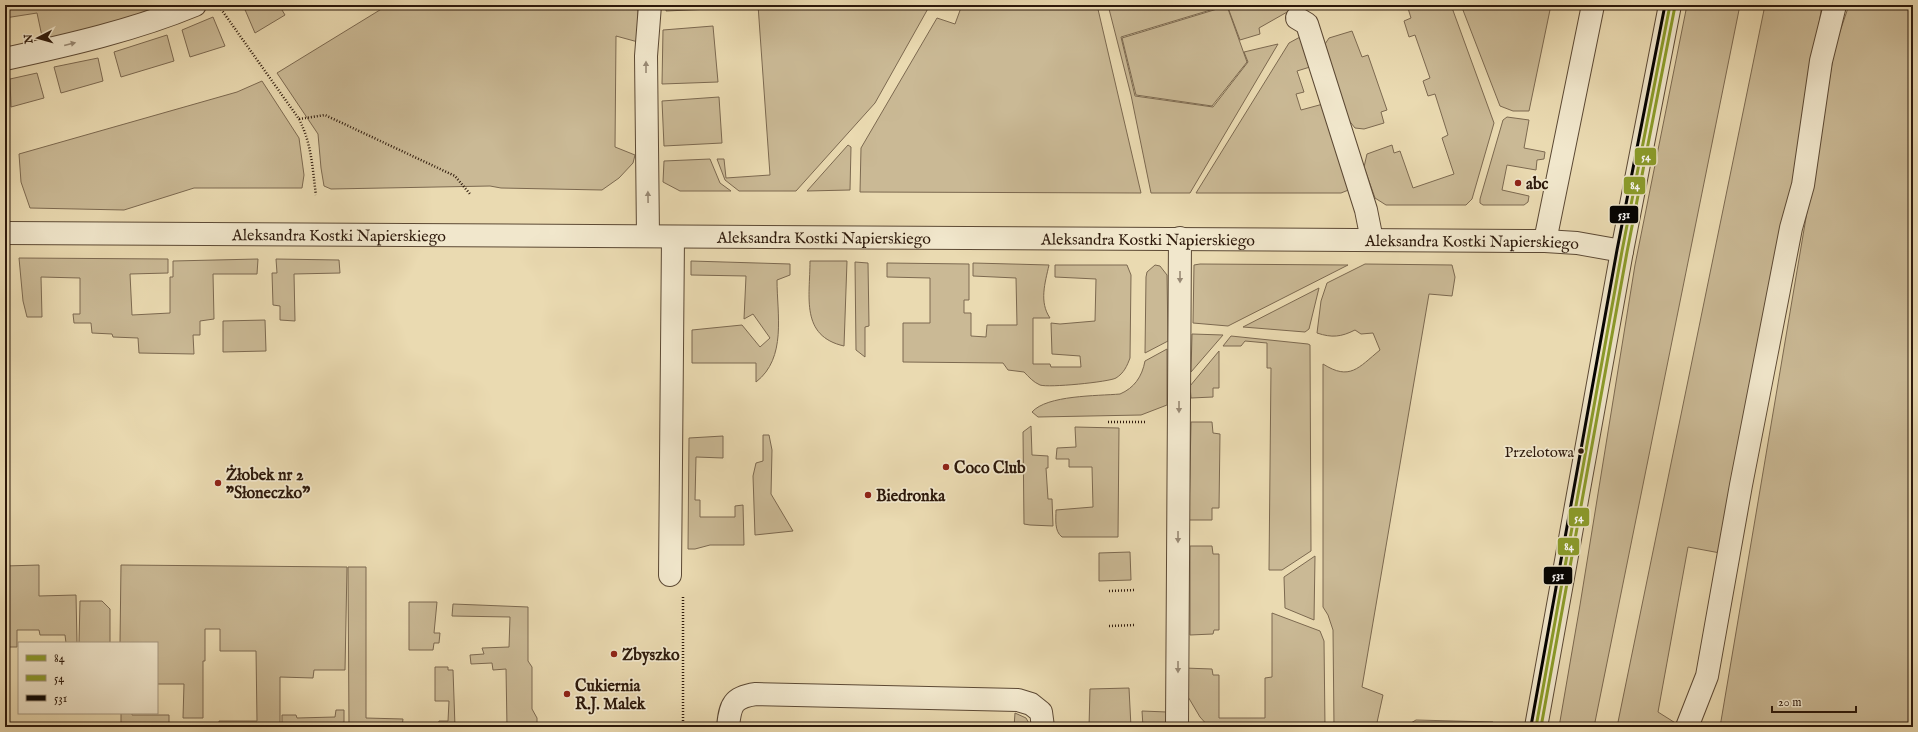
<svg xmlns="http://www.w3.org/2000/svg" width="1918" height="732" viewBox="0 0 1918 732" font-family="'IM FELL English',serif">
	<rect width="100%" height="100%" fill="#eadab1"/>
	<filter id="stains"><feTurbulence type="fractalNoise" baseFrequency=".005" numOctaves="4"/><feColorMatrix values="0 0 0 0 .2 0 0 0 0 .09 0 0 0 0 .02 0 0 0 .5 -.17"/></filter>
	<radialGradient id="worn" r=".72"><stop offset=".6" stop-color="#630" stop-opacity="0"/><stop offset="1" stop-color="#630" stop-opacity=".3"/></radialGradient>
	<path fill="#cab995" stroke="#7c6950" d="M5,5H143L149,15L43,41L37,13L5,18Z
		M243,5H279L285,15L255,33Z
		M388,5H638V42L616,36L615,147L635,155L633,163L619,178L602,190L501,188L490,186L331,189L324,186L321,168L318,134L277,73Z
		M667,5H711V9L666,11Z
		M758,5H930L875,103L796,191H739L725,180L717,159H724L726,178L770,175Z
		M962,5H1097L1141,193L860,192L861,148L937,18L955,24Z
		M1108,5H1297L1296,7L1259,28L1260,34L1240,40L1227,5L1121,37L1135,96L1213,107L1248,62L1244,52L1278,44L1190,193H1151L1131,95Z
		M1407,5H1451L1494,123L1472,199L1466,205H1386L1375,198L1364,167L1367,154L1392,145L1394,153L1400,151L1413,188L1454,174L1442,138L1448,135L1435,94L1428,96L1423,81L1430,78L1415,35L1409,37L1404,21L1411,18Z
		M1461,5H1551L1529,111H1513L1500,106Z
		M1687,5H1740L1594,727H1559L1580,605L1635,265Z
		M1765,5H1822L1795,174L1720,553L1688,547L1658,712L1677,724L1675,727H1617Z
		M1849,5H1913V727H1720L1835,46Z
		M1227,6L1247,62L1212,106L1136,95L1122,38Z
		M213,17L225,46L190,57L182,30Z
		M713,26L718,82L662,84L663,30Z
		M1352,31L1362,57L1368,55L1387,110L1381,112L1384,123L1364,129L1355,128L1347,118L1325,44L1329,38Z
		M167,35L174,61L121,77L114,52Z
		M1300,37L1310,67L1297,71L1304,92L1296,94L1301,110L1323,104L1351,189L1341,193H1196L1289,43Z
		M98,58L103,81L61,93L54,67Z
		M37,73L44,98L11,107L10,79Z
		M262,81L299,138L304,175L302,188H194L124,210L30,208L21,182L19,154L237,92Z
		M719,97L722,143L664,146L662,101Z
		M1507,117L1529,120L1524,148L1545,152L1544,159L1537,160L1536,170L1507,165L1502,190L1529,196L1528,202L1524,205H1483L1480,203V199L1503,120Z
		M848,145L851,147L850,190L807,191Z
		M710,159L720,183L731,191H680L663,182L664,161Z
		M19,258L168,259V273L130,274L132,315L170,313V277H173V261L258,259L257,274H213L214,319L200,321V335H193L194,354L139,353L138,338L113,337L112,334L92,333L91,323H74L73,314H80V278L41,277L42,317H27L23,301Z
		M276,259L339,260L340,273L294,274L295,321L280,320V306L273,305L272,273H277Z
		M691,261L790,264V275L777,280C777,314 787,358 756,382V363H692V330L742,325L760,347L770,338L753,314L744,319L746,276L691,275Z
		M810,261H847L844,346C800,336 810,297 810,261Z
		M855,262L868,263L869,326L865,327V357L856,350Z
		M887,263L969,264V300H964V313H971V336L986,337L987,325H1017L1016,278L973,276V263L1049,265C1045,283 1039,302 1050,318H1033V364H1050L1051,367H1081L1080,356L1052,354L1051,323L1060,324L1095,321L1096,279L1055,277V265H1127L1131,275L1130,358C1127,366 1124,373 1116,378C1109,382 1048,388 1040,385C1033,382 1029,377 1024,372L1008,370L1003,363L903,362V323H930V278L887,277Z
		M1200,264L1348,265L1228,326L1193,323L1194,265Z
		M1365,264L1452,265L1455,277L1452,296L1429,294L1362,687L1383,695L1376,727H1334L1333,630L1328,615L1323,607V364C1350,381 1358,368 1380,350L1373,333L1361,334L1355,330C1341,337 1332,338 1317,333L1321,301L1327,283Z
		M1155,265L1160,266L1167,275L1168,341L1145,353L1146,277L1147,272Z
		M1319,288L1309,329L1305,332L1243,327Z
		M265,320L266,351L223,352V321Z
		M1192,334L1223,335L1191,372Z
		M1231,336L1308,344L1310,345L1311,551L1282,570H1269L1271,368H1267V343L1245,341L1241,346H1223Z
		M1167,349V405L1141,415L1038,417L1032,412C1047,395 1097,396 1120,394C1134,388 1142,377 1145,361Z
		M1219,351V388H1213V397L1191,398L1190,386Z
		M1191,422H1212L1213,433L1220,434L1219,508H1212V520H1189Z
		M1031,426L1032,455L1048,456V468H1046L1048,499H1052L1053,526L1030,525L1024,524L1023,432Z
		M1075,427L1119,428L1118,537H1062C1054,531 1056,519 1056,510L1093,507L1092,467H1069V459H1056L1057,448L1076,447Z
		M763,435H769L772,450L771,494L793,531L755,535L753,476L756,463L763,461Z
		M723,436V458L696,457L695,500H700V517H735V506L743,505L744,545H710L695,549H688L689,438Z
		M1190,546H1212L1213,554H1219V630H1214L1213,634L1190,635Z
		M1130,552L1131,580L1099,581V553Z
		M1315,556L1314,620L1285,608L1284,577Z
		M39,565V596L76,595L77,643H66L65,635H40L39,630H17V647H5V566Z
		M121,565L347,567L345,670H314L313,678L280,677V727H219V721H257L256,651H220V629H205V661H203V718H183L184,684H157V643H120Z
		M348,567H366V718L403,719L402,727H349Z
		M80,601H102L110,609V643H79Z
		M409,602H437L434,633H440L439,643H434L433,650H409Z
		M453,604L528,607V661L532,667V709L537,718V727H507L506,669L493,670L492,663L471,664L470,655L484,654L482,648L509,647L510,617L452,616Z
		M1272,613L1320,631L1324,641L1325,727H1209L1200,717L1184,690V668L1212,669L1213,675H1219V718H1265V678L1272,677Z
		M435,667H448V670H453L455,727H410V724L438,725L439,721H448L449,701H435Z
		M1129,688L1131,727H1089L1090,689Z
		M336,710H344V727H282V715H296L297,718L335,717Z
		M1142,711L1167,712V727H1143Z
		M121,713H132V715H169V727H121Z
		M1015,713L1026,718L1031,727H1014Z
		M1416,720L1493,722L1492,727H1404Z"/>
	<g fill="none" stroke-linecap="round" stroke-linejoin="round">
		<g stroke="#5c4934" stroke-width="24">
			<g id="minor">
				<path d="M1297,18L1307,24L1366,210L1372,240"/>
				<path d="M5,59C69,45 135,30 195,5"/>
				<path id="s1" d="M5,233L1545,241L1577,243L1622,251"/>
				<path d="M648,236L646,56L650,5"/>
				<path d="M1545,241L1593,5"/>
				<path d="M670,575L673,237"/>
				<path d="M728,727C730,705 733,697 756,694L1018,700L1031,704L1041,712L1043,727"/>
				<path d="M1177,727L1180,238"/>
				<path d="M1536,727L1622,251L1670,5"/>
				<path d="M1687,727L1707,676L1741,485L1791,228L1803,185L1821,61L1835,5"/>
			</g>
		</g>
		<path stroke="#2d190b" stroke-width="2.5" stroke-dasharray="1 2" stroke-linecap="butt" d="M221,9L299,119C312,145 312,166 316,195
			M299,119L325,115L455,176L470,194
			M1108,422H1146
			M1109,591L1135,590
			M1109,626L1135,625
			M683,727V596"/>
		<use href="#minor" stroke="#f1e7cc" stroke-width="22"/>
		<g stroke="#f1e7cc" stroke-width="6">
			<path id="bus-1" d="M1536,727L1622,251L1670,5"/>
		</g>
		<g stroke="#f1e7cc" stroke-width="6">
			<path id="bus-2" d="M1541,727L1627,252L1675,6"/>
		</g>
		<g stroke="#f1e7cc" stroke-width="6">
			<path id="bus-3" d="M1531,726L1617,250L1665,5"/>
		</g>
		<use href="#bus-1" stroke="#8b9c29" stroke-width="3"/>
		<use href="#bus-2" stroke="#8b9c29" stroke-width="3"/>
		<use href="#bus-3" stroke="#000" stroke-width="3"/>
	</g>
	<defs><path id="oneway-solid" d="M-6-.8H1V-3.2L6.5 0L1 3.2V.8H-6Z"/></defs>
	<g fill="#998a75">
		<use href="#oneway-solid" transform="translate(70 44) rotate(-14)"/>
		<use href="#oneway-solid" transform="translate(646 67) rotate(-90)"/>
		<use href="#oneway-solid" transform="translate(648 197) rotate(-91)"/>
		<use href="#oneway-solid" transform="translate(1180 277) rotate(90)"/>
		<use href="#oneway-solid" transform="translate(1179 407) rotate(90)"/>
		<use href="#oneway-solid" transform="translate(1178 537) rotate(90)"/>
		<use href="#oneway-solid" transform="translate(1178 667) rotate(90)"/>
	</g>
	<g fill="#8f2418" stroke="#f1e7cc" stroke-width="1.5">
		<circle cx="1518" cy="183" r="4"/>
		<circle cx="946" cy="467" r="4"/>
		<circle cx="218" cy="483" r="4"/>
		<circle cx="868" cy="495" r="4"/>
		<circle cx="614" cy="654" r="4"/>
		<circle cx="567" cy="694" r="4"/>
	</g>
	<circle fill="#2d190b" stroke="#f1e7cc" stroke-width="1.5" cx="1581" cy="451" r="3.5"/>
	<g text-anchor="middle" stroke-width="3.5" stroke-linejoin="round" paint-order="stroke">
		<g font-size="15" fill="#2d190b" stroke="#f1e7cc" text-anchor="end">
			<text x="1574" y="457">Przelotowa</text>
		</g>
		<g font-size="16" font-weight="bold" fill="#2d190b" stroke="#f1e7cc" text-anchor="start">
			<text x="1526" y="189">abc</text>
			<text x="954" y="473">Coco Club</text>
			<text x="226" y="480">Żłobek nr 2<tspan x="226" dy="18">"Słoneczko"</tspan></text>
			<text x="876" y="501">Biedronka</text>
			<text x="622" y="660">Zbyszko</text>
			<text x="575" y="691">Cukiernia<tspan x="575" dy="18">R.J. Malek</tspan></text>
		</g>
		<g font-size="16" fill="#2d190b" stroke="#f1e7cc">
			<text dy="6" stroke="none"><textPath href="#s1" startOffset="334">Aleksandra Kostki Napierskiego</textPath></text>
			<text dy="6" stroke="none"><textPath href="#s1" startOffset="819">Aleksandra Kostki Napierskiego</textPath></text>
			<text dy="6" stroke="none"><textPath href="#s1" startOffset="1143">Aleksandra Kostki Napierskiego</textPath></text>
			<text dy="6" stroke="none"><textPath href="#s1" startOffset="1467">Aleksandra Kostki Napierskiego</textPath></text>
		</g>
	</g>
	<g stroke="#f1e7cc" stroke-width="1.5">
		<rect x="1634" y="147" width="23" height="19" rx="4" fill="#8b9c29"/>
		<rect x="1623" y="176" width="23" height="19" rx="4" fill="#8b9c29"/>
		<rect x="1609" y="205" width="30" height="19" rx="4" fill="#000"/>
		<rect x="1568" y="507" width="22" height="20" rx="4" fill="#8b9c29"/>
		<rect x="1557" y="537" width="23" height="19" rx="4" fill="#8b9c29"/>
		<rect x="1543" y="566" width="30" height="19" rx="4" fill="#000"/>
	</g>
	<g font-size="11" text-anchor="middle" font-weight="bold" fill="#fff">
		<text x="1646" y="160">54</text>
		<text x="1635" y="189">84</text>
		<text x="1624" y="218">531</text>
		<text x="1579" y="521">54</text>
		<text x="1569" y="550">84</text>
		<text x="1558" y="579">531</text>
	</g>
	<rect width="1918" height="732" fill="none" stroke="#eadab1" stroke-width="20"/>
	<rect x="6" y="6" width="1906" height="720" fill="none" stroke="#2d190b" stroke-width="2"/>
	<rect x="10" y="10" width="1898" height="712" fill="none" stroke="#2d190b"/>
	<rect x="18" y="642" width="140" height="72" fill="#f1e7cc" stroke="#a3957f"/>
	<rect x="26" y="655" width="20" height="6" fill="#8b9c29" stroke="#a3957f"/>
	<text x="54" y="662" font-size="12" fill="#2d190b">84</text>
	<rect x="26" y="675" width="20" height="6" fill="#8b9c29" stroke="#a3957f"/>
	<text x="54" y="682" font-size="12" fill="#2d190b">54</text>
	<rect x="26" y="695" width="20" height="6" fill="#000000" stroke="#a3957f"/>
	<text x="54" y="702" font-size="12" fill="#2d190b">531</text>
	<g transform="translate(38 38) rotate(264)" stroke="#f1e7cc" stroke-width="3" paint-order="stroke">
	<path d="M0-3L7 15L0 10L-7 15Z" fill="#2d190b"/>
	<text y="-6" font-size="11" font-weight="bold" text-anchor="middle" fill="#2d190b">N</text>
	</g>
	<path d="M1772 706v6h84v-6" fill="none" stroke="#2d190b" stroke-width="2"/>
	<text x="1778" y="706" font-size="12" fill="#2d190b" stroke="#f1e7cc" stroke-width="3" paint-order="stroke">20 m</text>
	<rect width="100%" height="100%" filter="url(#stains)"/>
	<rect width="100%" height="100%" fill="url(#worn)"/>
</svg>
